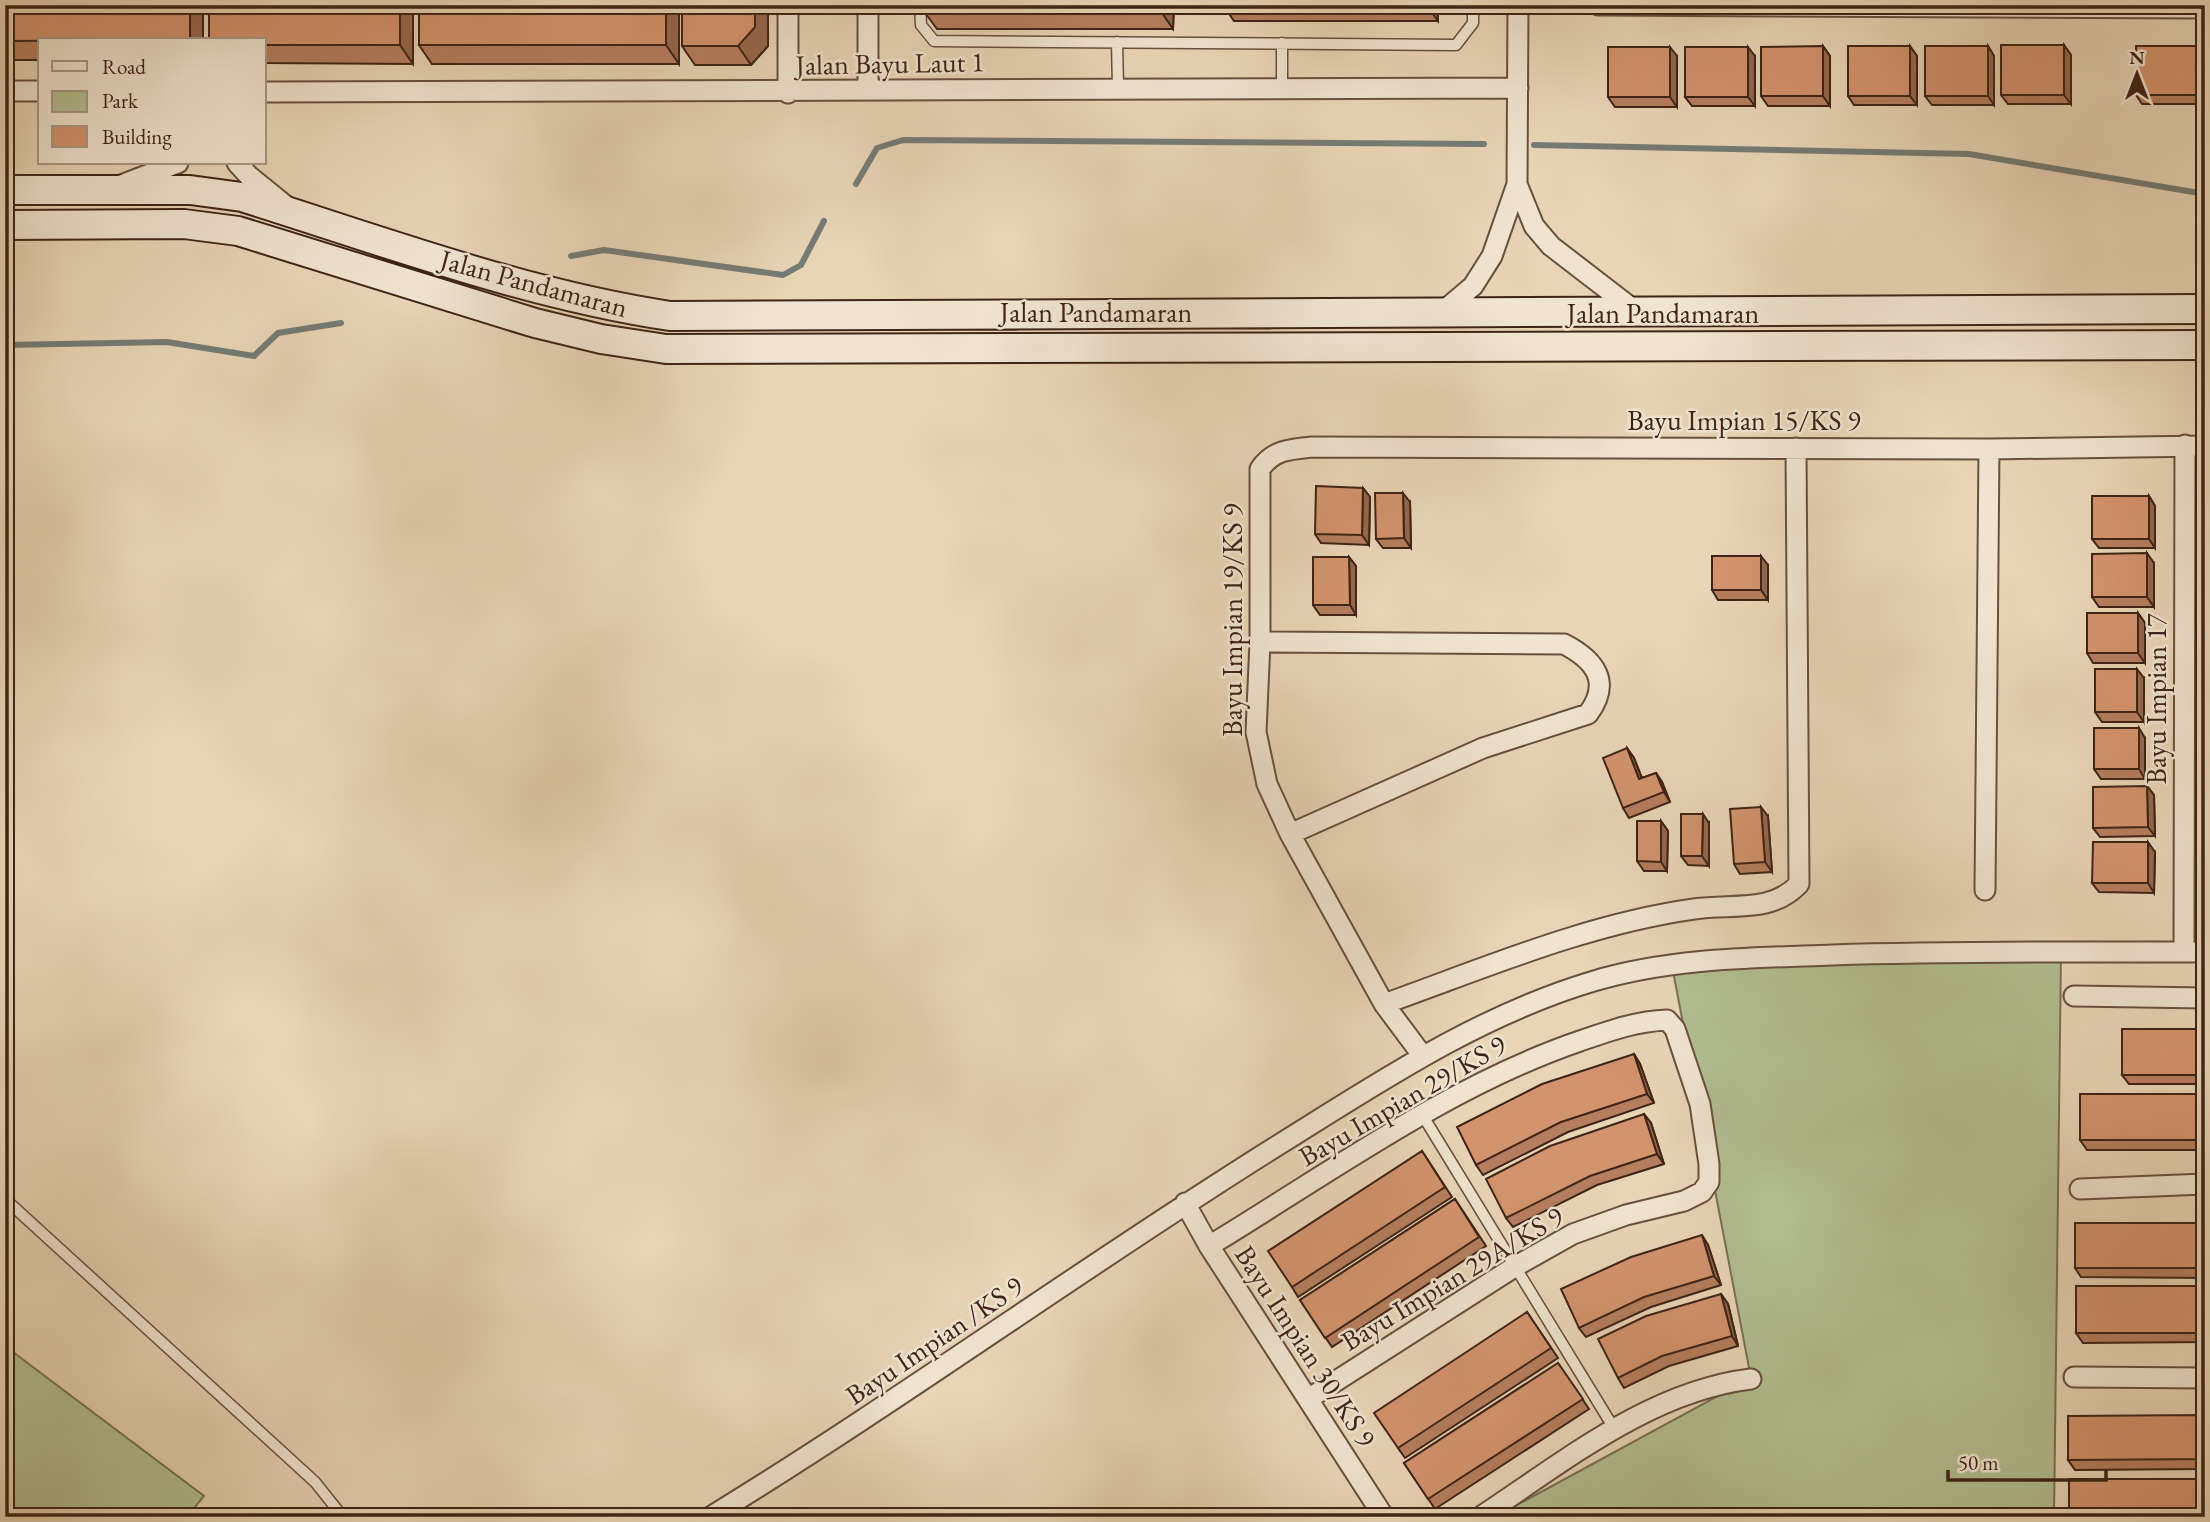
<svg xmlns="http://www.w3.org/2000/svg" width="2210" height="1522" viewBox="0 0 2210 1522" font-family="'EB Garamond',serif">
	<rect width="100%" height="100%" fill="#e8d5b6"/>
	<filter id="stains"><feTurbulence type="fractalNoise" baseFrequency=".00286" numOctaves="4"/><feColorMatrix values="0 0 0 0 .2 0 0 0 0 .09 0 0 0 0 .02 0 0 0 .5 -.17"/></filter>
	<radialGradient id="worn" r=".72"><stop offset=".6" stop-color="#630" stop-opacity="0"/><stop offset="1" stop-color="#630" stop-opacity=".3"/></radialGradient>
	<path fill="#b2be91" stroke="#787154" stroke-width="2" d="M2185,445L2205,446V952H2184Z
		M2061,953L2054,1517H1495L1751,1378L1672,966Z
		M5,1346L204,1496L187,1517H5Z"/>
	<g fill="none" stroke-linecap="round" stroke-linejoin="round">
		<path stroke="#757c76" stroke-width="6" d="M1534,145L1969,154L2205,194
			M856,184L877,148L903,140L1484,144
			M571,256L604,250L783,275L801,265L824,221
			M5,345L167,342L254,356L278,333L341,323"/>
		<g stroke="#68503e" stroke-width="13">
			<path id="lane" d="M920,5L921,25L934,41L1456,45L1473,23V5
				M1117,42L1118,88
				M1282,43V88
				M1423,1116L1615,1430
				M5,1199L315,1482L343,1517"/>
		</g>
		<g stroke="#68503e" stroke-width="23">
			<path id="street" d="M1598,5L2205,8
				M868,88V5
				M5,91H40
				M264,92L1518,88
				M788,93V5
				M237,163L249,176L286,206
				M1517,184L1534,226L1551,246L1638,313
				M121,185L178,163
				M1441,313L1473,286L1492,256L1517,184L1518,5
				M1260,642L1564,644C1595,660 1612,682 1588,714L1483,748L1290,834
				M1985,890L1989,449
				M2184,952L2185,445
				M2074,996L2205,998
				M1384,1004C1485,968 1587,924 1694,909C1731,903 1771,914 1799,884L1796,448
				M1422,1055L1384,1004L1290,834L1267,784L1256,732L1260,642V469C1273,450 1290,449 1312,447L1989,449L2205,446
				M2080,1189L2205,1184
				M1185,1203L1209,1246L1384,1517
				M1209,1246C1328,1174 1448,1086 1580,1041C1609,1031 1637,1021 1667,1020L1675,1029L1700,1104L1709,1164V1182L1702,1192L1684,1201L1626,1215L1573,1234L1516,1266L1308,1399
				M2074,1377L2205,1378
				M710,1517C901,1400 1082,1268 1272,1149C1375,1085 1476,1016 1594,981C1671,958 1752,958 1832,955C1956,951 2081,952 2205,952
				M1480,1517C1564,1462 1650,1391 1751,1379"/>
		</g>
		<g stroke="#3e2416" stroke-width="32">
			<path id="secondary" d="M5,190H190L242,197C383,241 524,294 670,316C1182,310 1693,315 2205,309
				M5,225L184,224L238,231L535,323L601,339L666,349L2205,345"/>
		</g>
		<use href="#lane" stroke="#f0e4d0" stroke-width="10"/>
		<use href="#street" stroke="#f0e4d0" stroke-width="19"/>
		<use href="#secondary" stroke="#f0e4d0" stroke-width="28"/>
	</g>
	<path fill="#b57e5e" stroke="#3e2416" stroke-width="2" d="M5,5L40,40V60H5Z
		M413,5V64L264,63V40Z
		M679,5V64H432L419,45Z
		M682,5H768V46L751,65H695L682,46Z
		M1174,5L1173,29H937L923,10Z
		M1223,5H1438V21H1234Z
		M2064,45L2071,55V104H2008L2001,95Z
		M1823,46L1830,56V106H1768L1761,96Z
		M1910,46L1917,56V105H1854L1848,96Z
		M1988,46L1994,56V105H1932L1925,96Z
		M2198,46L2205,55V104H2142L2136,95Z
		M1677,56V107H1615L1608,97Z
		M1755,56V106H1692L1685,97Z
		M1363,488L1370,497L1369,545L1321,543L1315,534Z
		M2149,496L2155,506V548H2099L2092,539Z
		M1410,502L1411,548H1383L1376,539Z
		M1349,557L1356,566V615H1320L1313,605Z
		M2154,563V607H2099L2092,597Z
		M1768,565V600H1718L1712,590Z
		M2138,613L2145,623V663H2093L2087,653Z
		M2144,678V722H2102L2095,712Z
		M2145,738V779H2101L2094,769Z
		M1627,748L1634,758L1642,778L1656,773L1662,782L1670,802L1629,818L1623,808Z
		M2147,786L2154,795L2155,836L2100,837L2093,828Z
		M1768,816L1772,872L1740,874L1734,864Z
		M1661,821L1668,831L1667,871H1644L1637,861Z
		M1709,823V866L1688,865L1681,856Z
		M2155,852L2154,893L2099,892L2092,883Z
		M2205,1029V1084H2129L2122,1075Z
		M1634,1054L1640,1064L1654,1103L1568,1132L1483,1175L1476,1165Z
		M2205,1094V1150H2087L2080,1140Z
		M1644,1114L1651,1123L1664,1164L1597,1185L1513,1227L1506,1218Z
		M1422,1151L1452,1197L1298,1297L1292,1287Z
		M1455,1199L1486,1246L1332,1347L1300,1300Z
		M2205,1223V1278L2081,1277L2075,1268Z
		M1708,1245L1721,1285L1651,1307L1586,1337L1579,1328Z
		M2205,1286V1342L2083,1343L2076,1333Z
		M1721,1294L1728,1304L1738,1346L1669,1366L1624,1388L1618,1378Z
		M1527,1312L1558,1358L1405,1458L1398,1448Z
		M1558,1363L1589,1409L1435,1509L1404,1463Z
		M2205,1415V1469L2075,1470L2068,1460Z"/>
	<path fill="#94674c" stroke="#3e2416" stroke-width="2" d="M190,5H203V40H190Z
		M400,5H413V64L400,45Z
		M666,5H679V64L666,45Z
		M755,5H768V46L751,65L738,46Z
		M1160,5H1174L1173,29L1160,10Z
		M1426,5H1438V21L1433,14Z
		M2064,45L2071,55V104L2064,95Z
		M1823,46L1830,56V106L1823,96Z
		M1910,46L1917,56V105L1910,96Z
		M1988,46L1994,56V105L1988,96Z
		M2198,46L2205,55V104L2198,95Z
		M1670,47L1677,56V107L1670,97Z
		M1748,47L1755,56V106L1748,97Z
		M1363,488L1370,497L1369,545L1362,535Z
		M1403,493L1410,502L1411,548L1404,538Z
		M2149,496L2155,506V548L2149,539Z
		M2147,553L2154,563V607L2147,597Z
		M1761,556L1768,565V600L1761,590Z
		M1349,557L1356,566V615L1350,605Z
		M2138,613L2145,623V663L2138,653Z
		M2137,669L2144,678V722L2137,712Z
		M2139,728L2145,738V779L2139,769Z
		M1627,748L1634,758L1646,789L1639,779Z
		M1656,773L1662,782L1670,802L1664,792Z
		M2147,786L2154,795L2155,836L2148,827Z
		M1761,807L1768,816L1772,872L1765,862Z
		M1703,814L1709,823V866L1702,856Z
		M1661,821L1668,831L1667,871L1661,862Z
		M2148,842L2155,852L2154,893L2148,883Z
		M1634,1054L1640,1064L1654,1103L1647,1094Z
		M1644,1114L1651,1123L1664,1164L1657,1154Z
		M1702,1235L1708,1245L1721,1285L1714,1276Z
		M1721,1294L1728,1304L1738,1346L1732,1336Z"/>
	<path fill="#d3936d" stroke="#3e2416" stroke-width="2" d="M5,5H190V40L5,41Z
		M209,5H400V45H264V40H209Z
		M419,5H666V45H419Z
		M682,5H755V27L738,46H682Z
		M923,5H1160V10H923Z
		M2001,45H2064V95H2001Z
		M1823,46V96H1761V47Z
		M1848,46H1910V96H1848Z
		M1925,46H1988V96H1925Z
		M2136,46H2198V95H2136Z
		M1608,47H1670V97H1608Z
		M1685,47H1748V97H1685Z
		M1316,486L1363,488L1362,535L1315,534Z
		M1375,493H1403L1404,538L1376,539Z
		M2092,496H2149V539H2092Z
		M2147,553V597H2092V554Z
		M1712,556H1761V590H1712Z
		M1313,557H1349L1350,605H1313Z
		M2087,613H2138V653H2087Z
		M2095,669H2137V712H2095Z
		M2094,728H2139V769H2094Z
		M1627,748L1639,779L1656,773L1664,792L1623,808L1603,758Z
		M2147,786L2148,827L2093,828V787Z
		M1761,807L1765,862L1734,864L1730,809Z
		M1681,814H1703L1702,856H1681Z
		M1637,821H1661V862L1637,861Z
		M2093,842H2148V883H2092Z
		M2122,1029H2205V1075H2122Z
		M1634,1054L1647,1094L1561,1122L1476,1165L1457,1127L1542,1084Z
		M2080,1094H2205V1140H2080Z
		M1644,1114L1657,1154L1590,1176L1506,1218L1486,1179L1550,1146Z
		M1422,1151L1445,1187L1292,1287L1268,1251Z
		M1455,1199L1479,1237L1325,1338L1300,1300Z
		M2075,1223H2205V1268H2075Z
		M1702,1235L1714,1276L1644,1297L1579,1328L1561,1289L1631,1257Z
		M2076,1286H2205V1333H2076Z
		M1721,1294L1732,1336L1662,1356L1618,1378L1598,1339L1646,1316Z
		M1527,1312L1551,1348L1398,1448L1374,1413Z
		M1558,1363L1583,1399L1428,1499L1404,1463Z
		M2205,1415V1459L2068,1460V1416Z
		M2069,1479H2205V1517H2069Z"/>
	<g text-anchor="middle" stroke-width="5" stroke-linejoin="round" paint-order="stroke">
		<g font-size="28" fill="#3e2416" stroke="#f0e4d0">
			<text transform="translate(890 63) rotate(-1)" y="10">Jalan Bayu Laut 1</text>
			<text transform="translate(534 283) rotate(15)" y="10">Jalan Pandamaran</text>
			<text x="1096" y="322">Jalan Pandamaran</text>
			<text x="1663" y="323">Jalan Pandamaran</text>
			<text x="1744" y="430">Bayu Impian 15/KS 9</text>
			<text transform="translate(1232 620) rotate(-90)" y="10">Bayu Impian 19/KS 9</text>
			<text transform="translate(2156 699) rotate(-90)" y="10">Bayu Impian 17</text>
			<text transform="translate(1402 1100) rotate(-30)" y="10">Bayu Impian 29/KS 9</text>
			<text transform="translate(1452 1278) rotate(-31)" y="10">Bayu Impian 29A/KS 9</text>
			<text transform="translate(934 1340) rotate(-34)" y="10">Bayu Impian /KS 9</text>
			<text transform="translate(1306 1346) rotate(57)" y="10">Bayu Impian 30/KS 9</text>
		</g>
	</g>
	<rect width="2210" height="1522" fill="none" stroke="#e8d5b6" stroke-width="28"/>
	<rect x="7" y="7" width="2196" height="1508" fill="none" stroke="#3e2416" stroke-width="3.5"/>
	<rect x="14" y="14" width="2182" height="1494" fill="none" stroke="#3e2416" stroke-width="2"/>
	<rect x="38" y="38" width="228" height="126" fill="#f0e4d0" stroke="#a99786" stroke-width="2"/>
	<rect x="52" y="61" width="35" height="10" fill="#f0e4d0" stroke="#a99786" stroke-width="2"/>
	<text x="102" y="74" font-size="21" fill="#3e2416">Road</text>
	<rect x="52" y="91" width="35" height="21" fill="#b2be91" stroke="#a99786" stroke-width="2"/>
	<text x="102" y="108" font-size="21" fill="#3e2416">Park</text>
	<rect x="52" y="126" width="35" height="21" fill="#d3936d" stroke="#a99786" stroke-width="2"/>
	<text x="102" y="144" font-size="21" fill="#3e2416">Building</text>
	<g transform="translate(2137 74)" stroke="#f0e4d0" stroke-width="5" paint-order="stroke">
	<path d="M0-5L12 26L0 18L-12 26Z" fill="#3e2416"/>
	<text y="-10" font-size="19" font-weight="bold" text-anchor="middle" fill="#3e2416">N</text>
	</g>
	<path d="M1948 1470v10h158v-10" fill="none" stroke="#3e2416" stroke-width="3.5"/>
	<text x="1958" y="1470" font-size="21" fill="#3e2416" stroke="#f0e4d0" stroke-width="5" paint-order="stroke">50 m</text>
	<rect width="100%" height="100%" filter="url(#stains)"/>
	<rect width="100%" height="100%" fill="url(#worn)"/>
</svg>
